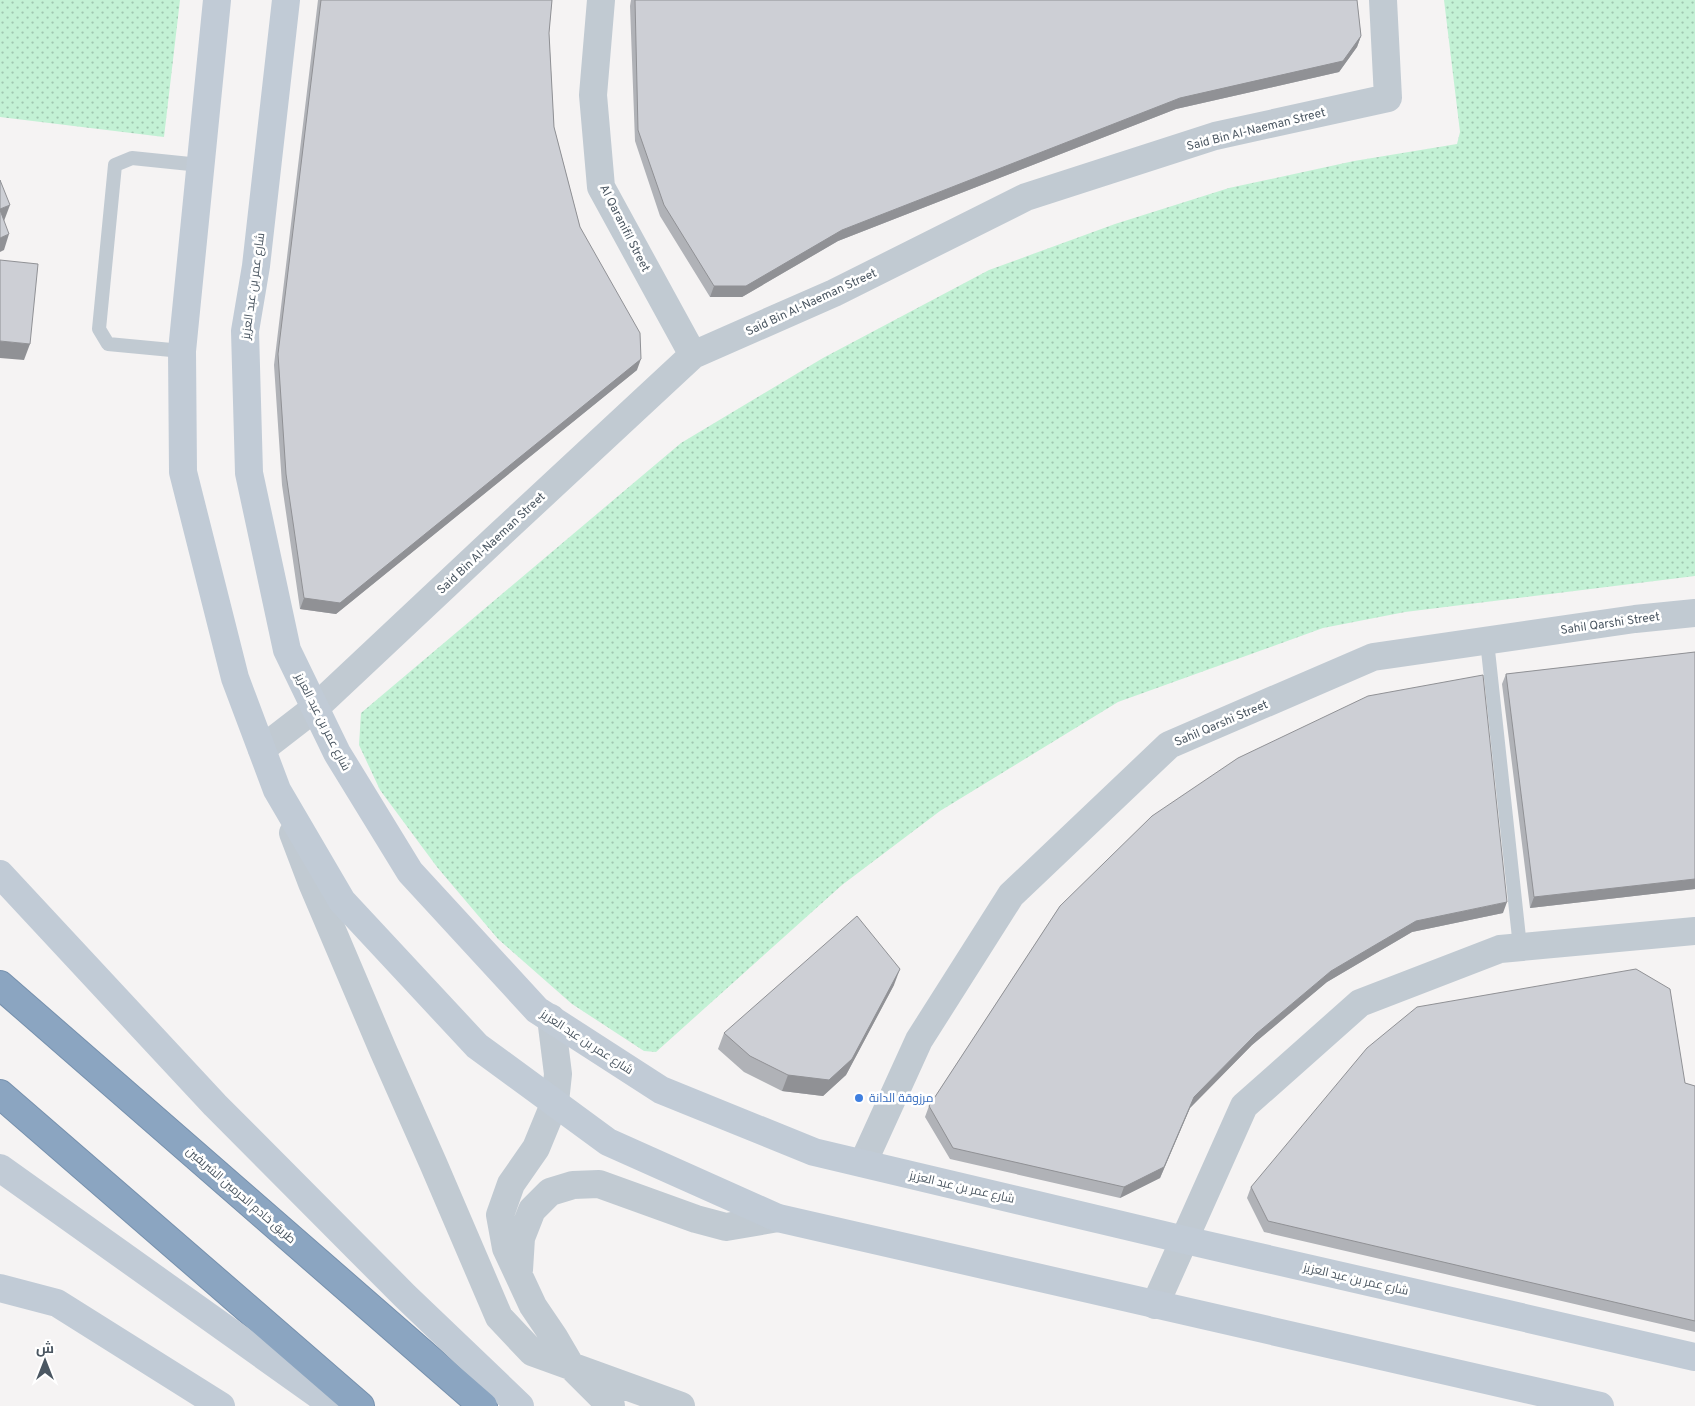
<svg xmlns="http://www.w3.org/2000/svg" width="1695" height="1406" viewBox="0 0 1695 1406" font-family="Overpass,Cairo,sans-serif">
	<defs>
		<pattern id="grass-dots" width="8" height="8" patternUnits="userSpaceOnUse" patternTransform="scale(1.25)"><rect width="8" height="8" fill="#c3f1d5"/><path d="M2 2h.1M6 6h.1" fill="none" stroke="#a0c6b0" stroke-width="1.8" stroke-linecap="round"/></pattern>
	</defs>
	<rect width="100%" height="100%" fill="#f5f3f3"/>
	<path fill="url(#grass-dots)" d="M0,0H180L164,137L0,117Z
		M1444,0H1695V576L1405,612L1323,628L1118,702L940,811L842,885L656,1052L644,1051L572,1004L498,939L437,867L380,790L359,745L361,713L681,443L823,358L989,270L1115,224L1229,188L1354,161L1457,144L1460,132Z"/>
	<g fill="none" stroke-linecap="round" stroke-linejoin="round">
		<g stroke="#7690ad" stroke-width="30">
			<path id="highway" d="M0,985L483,1406
				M0,1094L360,1406"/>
		</g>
		<path stroke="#c1cad2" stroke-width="14" d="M182,351L108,344L99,329L115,165L132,158L200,165
			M1487,641L1520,947"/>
		<path stroke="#c1cad2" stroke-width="28" d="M601,0L593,95L601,187L693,355
			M262,749L315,708L495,539L693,355L834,293L1026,197L1215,136L1388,98L1383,0
			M293,833L312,883L383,1050L433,1163L499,1317L532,1352L681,1406
			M551,1018L558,1074L555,1102L536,1148L511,1184L500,1215L506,1248L533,1306L554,1337L571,1366L611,1406
			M863,1163L919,1040L1011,895L1169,745L1373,657L1635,619L1695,613
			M519,1270L521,1238L532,1210L550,1192L573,1185L599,1184L696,1219L726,1227L778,1218
			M1155,1305L1244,1106L1360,1003L1500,949L1695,931"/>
		<path stroke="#c1cbd6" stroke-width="28" d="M217,0L182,351L183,472L235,678L277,790L342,901L477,1046L608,1142L778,1218L1600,1406
			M286,0L256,266L245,331L249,473L287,650L337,753L410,872L537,1010L661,1090L814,1152L1185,1240L1695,1357
			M0,874L215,1105L405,1296L520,1406
			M0,1168L334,1406
			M0,1288L57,1303L221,1406"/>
		<use href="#highway" stroke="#8ba5c1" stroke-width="28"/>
	</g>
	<path fill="#b0b2b7" d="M318,0H552L549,33L554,127L580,227L637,370L336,614L300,609L282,485L274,365Z
		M631,0H1357L1361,36L1357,47L1339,72L1176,109L838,241L742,297H710L660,216L635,141L630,6Z
		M1695,652V889L1530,908L1502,684L1506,674Z
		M1060,906L1503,913L1412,932L1327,982L1252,1045L1190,1108L1160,1178L1120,1198L950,1159L925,1117L929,1106Z
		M894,985L846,1075L823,1096L782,1091L744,1072L718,1049L724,1033Z
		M1685,1083L1695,1086V1332L1264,1232L1247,1198L1251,1187Z"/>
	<path fill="#909195" d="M1361,36L1357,47L1339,72L1176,109L838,241L742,297H710L714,286L842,230L1180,98Z
		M10,205L4,221L0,223V209Z
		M9,234L4,250L0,252V238Z
		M0,341L30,344L24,360L0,358Z
		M641,359L637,370L336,614L300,609L304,598Z
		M1695,879V889L1530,908L1534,897Z
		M1507,902L1503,913L1412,932L1327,982L1252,1045L1190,1108L1160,1178L1120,1198L1124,1187L1194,1097L1256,1034L1331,971L1416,921Z
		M900,969L894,985L846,1075L823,1096L782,1091L788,1075Z"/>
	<path fill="#cdcfd5" stroke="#909195" d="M321,0H552L549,33L554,127L580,227L640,333L641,359L340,603L304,598L286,474L278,354Z
		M635,0H1357L1361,36L1343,61L1180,98L842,230L746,286H714L664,205L638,130Z
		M0,180L10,205L0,209Z
		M0,210L9,234L0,238Z
		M0,260L38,264L30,344L0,341Z
		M1695,652V879L1534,897L1506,674Z
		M1483,675L1507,902L1416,921L1331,971L1256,1034L1194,1097L1164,1167L1124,1187L953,1148L929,1106L1060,906L1152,816L1238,758L1368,696Z
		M857,916L900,969L852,1059L829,1080L788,1075L750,1056L724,1033Z
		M1636,969L1670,989L1685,1083L1695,1086V1321L1268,1221L1251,1187L1367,1048L1417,1007Z"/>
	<circle fill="#3f7fe0" stroke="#fff" stroke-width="2" cx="859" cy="1098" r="5"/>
	<g text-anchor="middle" stroke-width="5" stroke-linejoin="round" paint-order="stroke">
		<g font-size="12" fill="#4a5661" stroke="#fff">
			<text transform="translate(1256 129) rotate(-14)" y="4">Said Bin Al-Naeman Street</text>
			<text transform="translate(625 228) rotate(63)" y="4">Al Qaranifil Street</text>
			<text transform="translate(253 286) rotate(-82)" y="4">شارع عمر بن عبد العزيز</text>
			<text transform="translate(811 302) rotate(-25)" y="4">Said Bin Al-Naeman Street</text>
			<text transform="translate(491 543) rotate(-43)" y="4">Said Bin Al-Naeman Street</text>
			<text transform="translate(1610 623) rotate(-8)" y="4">Sahil Qarshi Street</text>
			<text transform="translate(323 722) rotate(63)" y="4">شارع عمر بن عبد العزيز</text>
			<text transform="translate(1221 723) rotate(-23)" y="4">Sahil Qarshi Street</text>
			<text transform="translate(587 1042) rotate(33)" y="4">شارع عمر بن عبد العزيز</text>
			<text transform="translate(962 1187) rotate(13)" y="4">شارع عمر بن عبد العزيز</text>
			<text transform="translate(241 1195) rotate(41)" y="4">طريق خادم الحرمين الشريفين</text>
			<text transform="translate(1356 1279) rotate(13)" y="4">شارع عمر بن عبد العزيز</text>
		</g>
		<g font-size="12" fill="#366cbe" stroke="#fff" text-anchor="start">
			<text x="869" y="1102">مرزوقة الدانة</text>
		</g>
	</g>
	<g transform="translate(45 1361)" stroke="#ffffff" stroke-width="4" paint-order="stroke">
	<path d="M0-4L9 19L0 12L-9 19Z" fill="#4a5661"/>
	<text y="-8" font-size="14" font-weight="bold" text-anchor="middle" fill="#4a5661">ش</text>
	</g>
</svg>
